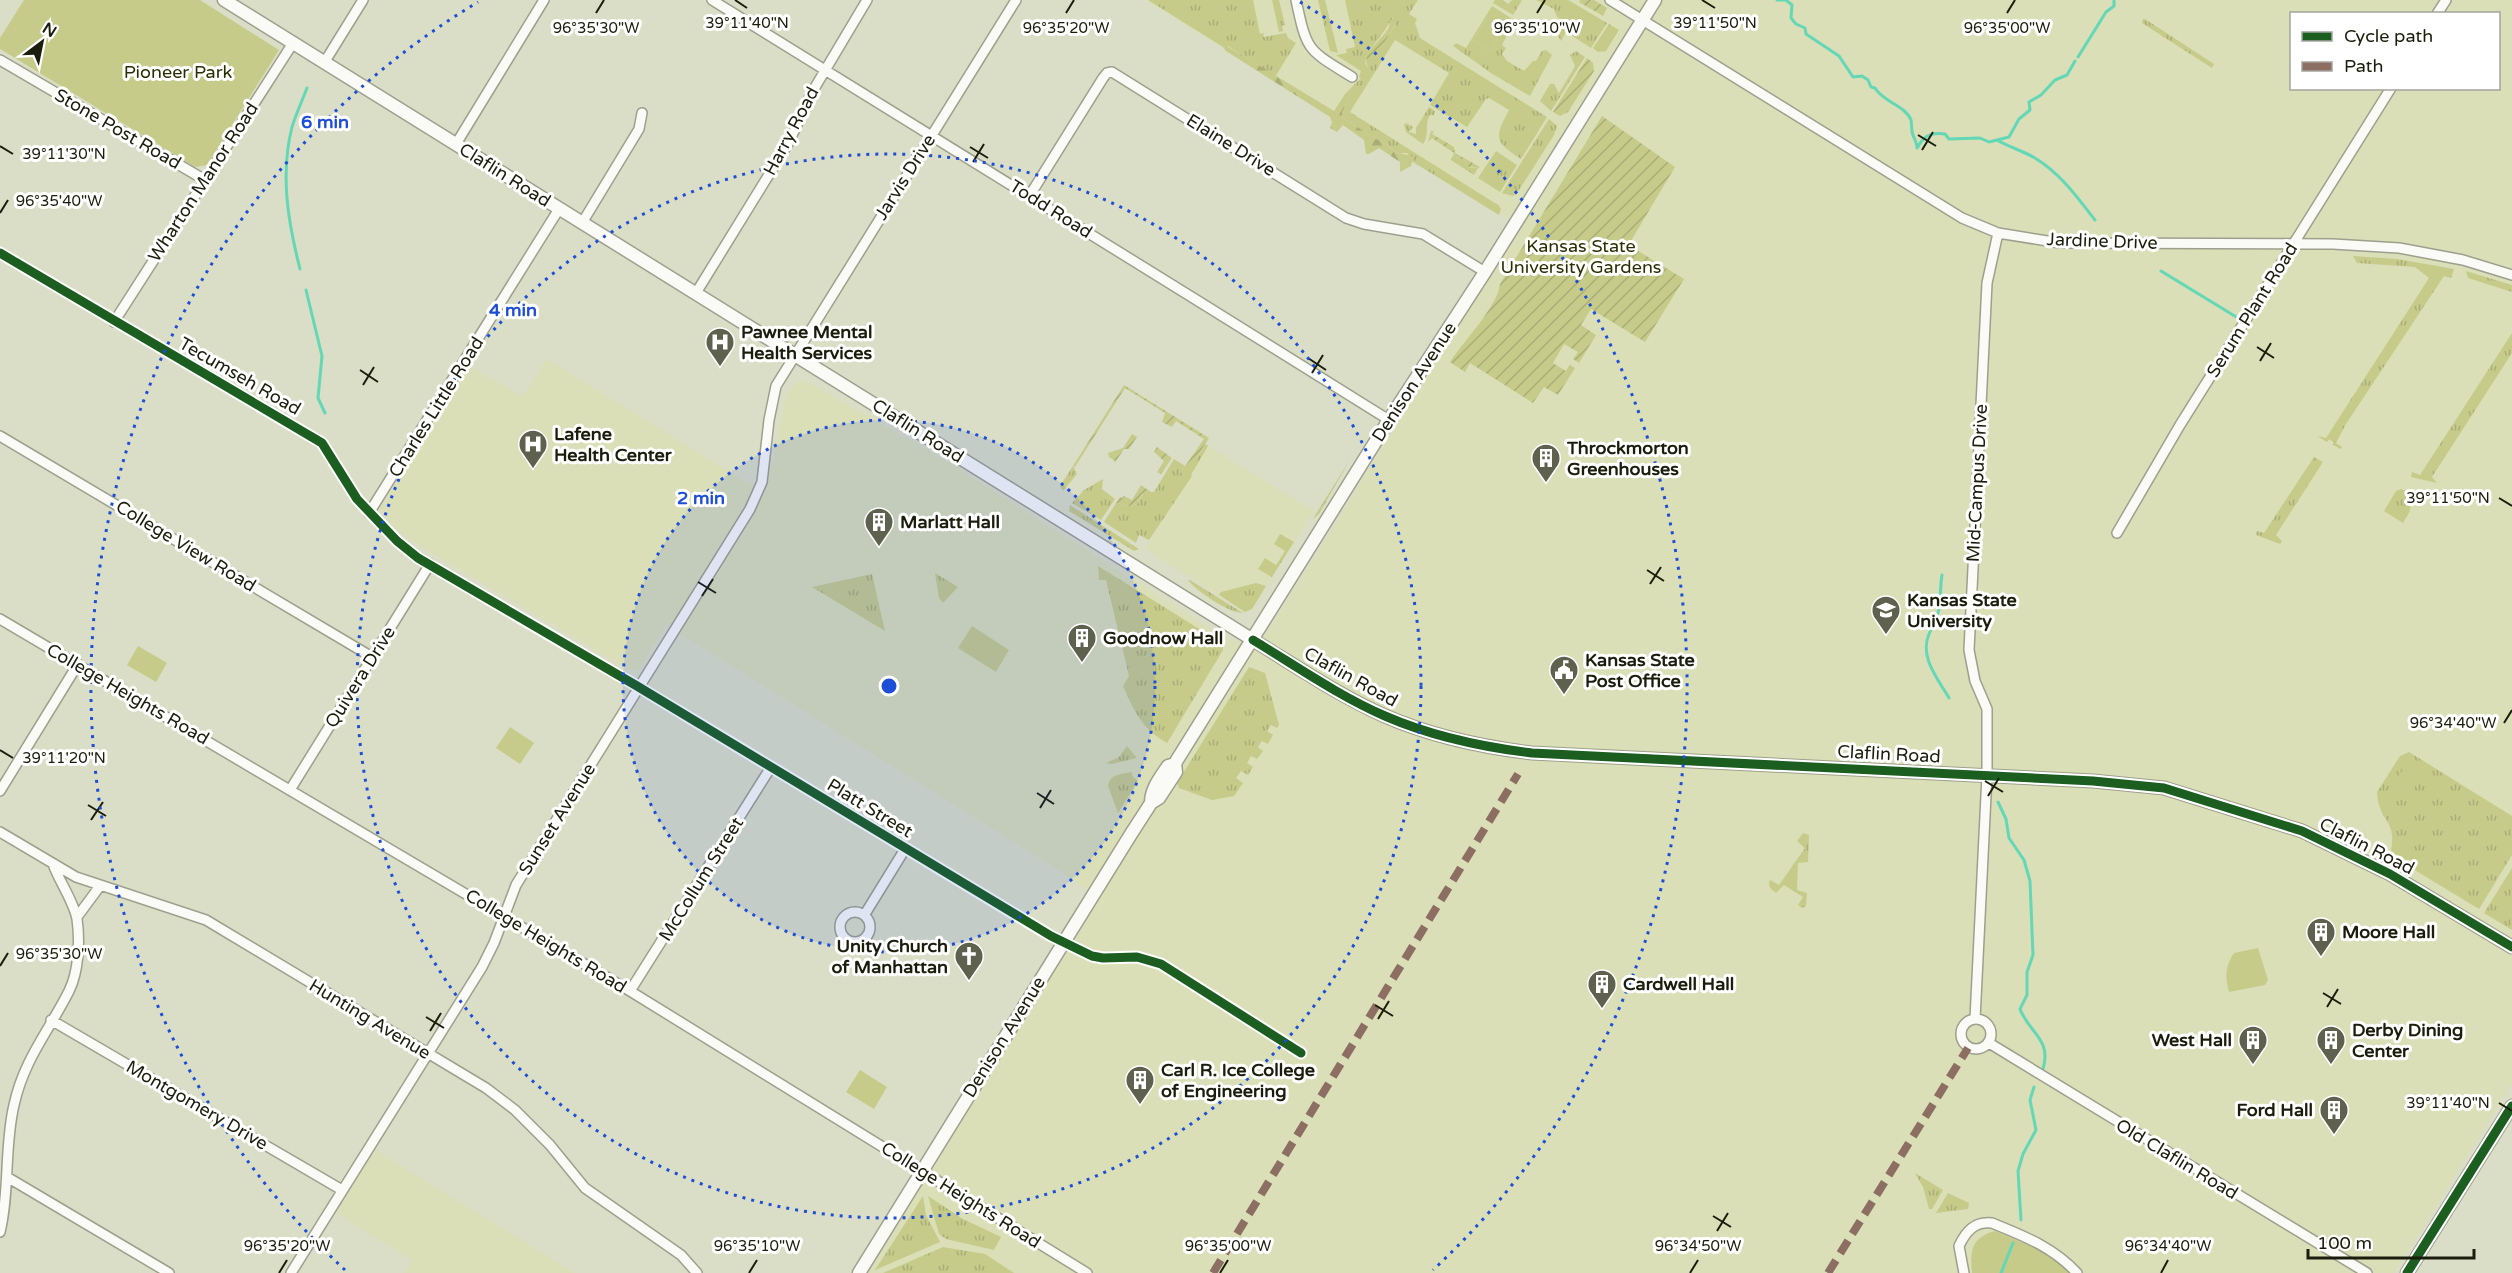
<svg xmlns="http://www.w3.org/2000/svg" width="2512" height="1273" viewBox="0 0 2512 1273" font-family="'Varela Round',sans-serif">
	<defs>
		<pattern id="grass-tufts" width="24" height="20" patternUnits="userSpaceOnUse" patternTransform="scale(1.5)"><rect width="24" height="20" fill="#c6cb8a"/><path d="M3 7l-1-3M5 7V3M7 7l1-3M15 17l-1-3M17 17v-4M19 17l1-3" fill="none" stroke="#aaae76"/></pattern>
		<pattern id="forest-firs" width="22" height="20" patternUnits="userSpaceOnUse" patternTransform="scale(1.5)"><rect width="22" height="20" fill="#c6cb8a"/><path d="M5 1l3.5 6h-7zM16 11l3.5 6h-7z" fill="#aaae76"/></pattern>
		<pattern id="garden-furrows" width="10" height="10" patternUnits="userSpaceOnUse" patternTransform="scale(1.5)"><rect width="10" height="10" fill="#c6cb8a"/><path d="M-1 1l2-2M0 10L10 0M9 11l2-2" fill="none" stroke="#aaae76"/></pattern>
	</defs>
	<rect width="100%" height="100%" fill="#dbdec6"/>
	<path fill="#dadfb7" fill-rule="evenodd" d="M1145,0H2512V1083L2394,1273H866L1101,897L666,625L641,667L637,671L628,669L415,543L395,528L381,513L380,508L469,366L523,397L547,359L745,482L766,487L779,437L785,400L795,384L801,381L807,382L940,457L1225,638L1239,642L1253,640L1264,634L1273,624L1521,226L1412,158L1339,119ZM2292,14H2498V88H2292Z
		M1208,446L1314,511L1252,609L1245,612L1145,549Z
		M375,1150L563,1266L575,1273H405L412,1260L337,1213Z"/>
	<path fill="url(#grass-tufts)" fill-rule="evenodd" d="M1148,0H1253L1260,34L1264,33L1263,37L1286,33L1288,38L1296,43L1275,77L1228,46L1223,47Z
		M1272,0H1279L1285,25L1282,26L1283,31L1279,32Z
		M1318,0H1325L1338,53L1330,51Z
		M1345,0H1418L1409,14L1417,19L1415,23L1420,38L1547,117L1521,159C1494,142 1494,138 1509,110L1489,98L1486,99L1467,127L1430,105L1449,73L1395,40L1350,112L1498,205L1501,209L1499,215L1413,162L1407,153H1399L1343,118L1342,112L1350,98L1345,94L1361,78L1359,77L1361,71L1336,55L1347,53L1346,49L1355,47ZM1392,17L1396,24L1368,68L1365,63C1368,46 1386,34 1392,17Z
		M1495,0H1503L1508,4L1512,0H1522L1513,15L1493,3Z
		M1536,0H1568L1607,23L1591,48L1566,32L1561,41L1558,36L1564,23L1557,17L1554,9Z
		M1492,6L1511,18L1510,22L1513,25L1508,33L1487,19L1473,40L1490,51L1502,32L1507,35L1502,45L1506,48L1502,54L1507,61L1524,71L1533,61H1536L1542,51L1546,50L1552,55L1530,96L1491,73L1453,46L1456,43L1466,48Z
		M2143,19H2145L2214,64L2212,68L2142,23Z
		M1609,24L1619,30L1606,51L1598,52L1593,48Z
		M1576,51L1585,57L1551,111L1540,101L1550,84H1554L1559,93L1575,66L1570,55Z
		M1429,107L1435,111L1434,115H1430C1424,124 1430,135 1423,144L1406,132L1404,125L1406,123L1413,127L1409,132L1416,134V128Z
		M1549,119L1557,126L1554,135L1519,190L1513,196L1502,193Z
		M1496,151L1517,165L1500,192L1478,178Z
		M1453,156L1464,160L1470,168H1478L1474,175L1451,160Z
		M2353,256L2397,259L2454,269L2451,278L2444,276L2346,424L2336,443L2342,447L2341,449L2333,445L2334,442L2329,439L2327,442L2317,436L2326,438L2429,278L2415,267L2357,263Z
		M2466,271L2512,285V292L2468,278Z
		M2512,333V353L2432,477L2437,483L2411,477L2412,472L2420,475Z
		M1206,444L1208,446L1191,475L1192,476L1149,540L1139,535L1136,543L1104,522L1116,503L1130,506L1137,504L1144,492H1154L1174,459L1185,466L1181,472L1185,476Z
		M2314,457L2323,462L2276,535L2282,541L2280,544L2256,535L2257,531L2264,533Z
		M1351,458L1319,514L1313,519L1314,517Z
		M1073,466L1077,474L1063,491L1060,486Z
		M1103,479L1102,489L1115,499L1101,520L1072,503L1084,490Z
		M2401,489L2411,493L2410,511L2403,523L2384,511L2396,491Z
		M1070,505L1139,549L1134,551L1069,511Z
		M1280,534L1294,542L1272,577L1258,569L1265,558L1276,565L1285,551L1274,544Z
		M1098,566L1222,643L1223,650L1167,743C1142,729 1134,711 1123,686L1129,676L1106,580H1099Z
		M935,573L958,587L943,603L939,598Z
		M872,574L885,631L812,587Z
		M1188,580H1190L1243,613C1229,613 1196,591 1188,580Z
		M1256,583L1266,586L1252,609L1245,612L1219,595L1221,592Z
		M1249,667L1265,673L1279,725L1277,728L1271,725L1267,731L1273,735L1268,744L1262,741L1258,747L1263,751L1257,759L1251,756L1247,763L1253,767L1248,775L1241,771L1236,778L1243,783L1234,796L1212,800L1179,788L1177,783Z
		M1127,746L1137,758L1112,764L1106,763L1119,757Z
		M2409,752L2512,816V855L2479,909L2390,855C2399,818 2378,823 2377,792L2400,756Z
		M1132,772V776L1138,781L1118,813L1108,786C1110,774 1121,774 1132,772Z
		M1803,833L1809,835L1808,862L1798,863L1797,890L1807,893L1806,906L1802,908L1798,905L1803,897L1784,885L1776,893L1770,888L1769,883L1770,880L1779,885L1805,848L1797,841Z
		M2512,868V930L2484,913Z
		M1915,1173L1943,1190L1932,1209H1929L1923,1187Z
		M1948,1193L1969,1203L1968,1209L1936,1213Z
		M923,1196L926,1215L940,1242L875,1270Z
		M928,1196L963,1219L1001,1237L994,1250L946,1239L939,1234Z
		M943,1247L985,1254L1014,1273H883Z"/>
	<path fill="url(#forest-firs)" d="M1225,45L1334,111L1345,94L1348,95L1350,98L1342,112L1343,118L1399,153L1412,156L1413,159L1411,166L1400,172V162L1379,148L1369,154H1366L1364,140L1343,125L1337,132L1330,128L1332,122L1330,117L1226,51L1223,47Z"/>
	<path fill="#c6cb8a" d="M24,0H200L279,50L207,165L195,167L0,49V38Z
		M1487,19L1504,29L1490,51L1473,40Z
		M1145,612L1151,643L1134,646L1128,616Z
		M972,626L1009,650L996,672L958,648Z
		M138,646L167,663L156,682L127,665Z
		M510,727L534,743L520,764L496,748Z
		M2406,765L2422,776L2405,802L2389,791Z
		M2258,948L2268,980L2265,985L2229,992C2225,977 2225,967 2234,953Z
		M860,1070L887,1087L874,1109L846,1092Z
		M1995,1231L2042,1251L2070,1273H1972C1970,1252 1971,1237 1995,1231Z"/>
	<path fill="url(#garden-furrows)" d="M1580,0H1594L1607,8L1603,16L1579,2Z
		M1391,17L1396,23L1369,69C1358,52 1383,41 1389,27C1390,23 1390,20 1391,17Z
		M1587,58L1593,63L1594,71L1568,112L1560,116L1553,112Z
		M1602,116L1675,167L1632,239L1635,249L1684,279L1645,342L1591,309L1581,325L1596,335L1579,363L1573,359L1578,352L1564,344L1553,363L1566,371L1570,365L1575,368L1558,395L1544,387L1533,403L1470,363L1465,372L1450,362C1463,342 1498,306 1500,284Z
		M1431,131H1434L1432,134L1454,147L1455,153L1480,167L1478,168L1469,167L1464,160L1453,156L1454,153L1432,138L1428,142Z
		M1124,385L1209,438L1185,477L1181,472L1204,439L1176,421L1172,427L1162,422L1165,413L1125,388L1075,467L1073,466Z
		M1132,434L1137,437L1129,449H1124L1114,464L1115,461L1109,457L1108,453L1123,448Z
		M1157,447L1172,458L1161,474L1157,472L1164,461L1154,452Z
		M1141,485L1151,492L1142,494L1137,504L1130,506L1116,503L1120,497L1122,498L1124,496L1132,500Z"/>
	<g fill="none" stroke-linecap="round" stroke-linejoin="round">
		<path stroke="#63d7b6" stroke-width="3" d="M1777,0H1785
			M1786,0L1792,5L1791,18L1796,24L1805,28L1806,34L1839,56L1853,77L1862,76L1868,80L1871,87L1875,88C1883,102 1905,105 1911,120C1912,125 1911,131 1913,135C1915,141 1917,142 1917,148
			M2078,57L2106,12L2114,6V0
			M1997,140C2009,147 2023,151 2035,158C2061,174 2077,197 2095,220
			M1918,147C1923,136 1933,132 1945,134L1949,139L1980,138L1989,142L2009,137L2019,119L2030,110L2029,102L2041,95L2055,80L2067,75L2075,61
			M300,269C288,222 280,175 292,127C296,114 302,101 307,88
			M2161,271L2238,318
			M306,290L322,356L318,398L325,413
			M1942,575C1940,586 1941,597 1939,608C1938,617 1933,625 1929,634C1919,657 1938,679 1949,698
			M1998,802L2006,819L2009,838L2024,860L2030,881L2033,955L2027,972V995L2020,1009C2029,1033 2052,1039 2043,1069
			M2021,1220L2018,1171L2023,1154L2036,1130L2030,1100L2034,1087
			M2001,1273L2013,1243"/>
		<g stroke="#9da08d" stroke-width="12">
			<path id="minor" d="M712,0C938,140 1164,279 1389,420
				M1296,0C1307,52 1307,49 1352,77
				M1610,0L1962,218L1998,233L2060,243L2333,244L2399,248L2463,260L2512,275
				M2437,14L2446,0
				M0,60L205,180
				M324,63L363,0
				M456,144L544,0
				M1030,195L1103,78L1107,73L1112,72L1346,218L1364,224L1423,234L1485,272
				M582,223L639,129L642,113
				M0,253L322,443L357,499L397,541L418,558L637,686L1051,936L1092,956L1103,958L1137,957L1161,964L1301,1053
				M696,293L789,142L811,94L867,0
				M114,322L293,43
				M0,436L372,657
				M369,513L559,209
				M2117,533L2180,425L2391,88
				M0,619L630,991L1087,1273
				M290,790L430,564
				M0,791L78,664
				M0,832L76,877L206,920L486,1088L515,1110L550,1145L585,1188L681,1255L697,1273
				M840 927a15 15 0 1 1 30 0a15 15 0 1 1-30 0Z
				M865,914L905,849
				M77,917L100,886
				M630,991L771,767
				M1961 1034a15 15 0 1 1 30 0a15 15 0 1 1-30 0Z
				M1975,1019L1987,775V709L1975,681L1969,650L1987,283L1998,233
				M51,1020L342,1190
				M1989,1043L2367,1273
				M7,1177L169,1273
				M0,1232C10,1191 4,1147 14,1105C24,1059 49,1031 69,991C79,971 80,940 77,919C74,902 59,881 53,864
				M291,1273L482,967L494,943L516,885L750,509L762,482L769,420L776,386L1016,0
				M1964,1273L1959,1246C1966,1231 1975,1221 1992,1223C2024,1236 2053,1247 2077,1273"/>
		</g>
		<g stroke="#9da08d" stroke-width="15">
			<path id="tertiary" d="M224,0L1253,640C1296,666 1339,696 1385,716C1431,736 1482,747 1532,753L2093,781L2164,788L2302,831L2390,874L2512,947
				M1151,803C1151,789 1160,778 1168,766L1175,764
				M859,1273L1131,834L1151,803L1159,798L1176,772L1175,764L1177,760L1389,420L1485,272L1655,0
				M2407,1273L2512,1106"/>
		</g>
		<use href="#minor" stroke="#fafaf6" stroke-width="9"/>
		<use href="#tertiary" stroke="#fafaf6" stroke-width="12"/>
		<path stroke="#8d6e63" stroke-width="8" stroke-dasharray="15 8" stroke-linecap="butt" d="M1213,1273L1518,774
			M1828,1273L1968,1048"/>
		<g stroke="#fff" stroke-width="13">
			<path id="cycleway" d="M0,253L322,443L357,499L397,541L418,558L637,686L1051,936L1092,956L1103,958L1137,957L1161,964L1301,1053
				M1253,640C1296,666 1339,696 1385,716C1431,736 1482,747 1532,753L2093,781L2164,788L2302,831L2390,874L2512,947
				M2407,1273L2512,1106"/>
		</g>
		<use href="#cycleway" stroke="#1b5e20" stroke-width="9"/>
	</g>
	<path fill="none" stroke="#1b1d0c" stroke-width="2" d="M735,0L747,8M1702,0L1715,8M596,13L604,0M1066,13L1074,0M1537,13L1545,0M2007,13L2015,0M1918,135L1936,146M0,146L13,154M970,147L988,158M1922,150L1933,132M973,162L984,144M0,213L8,200M2257,347L2274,358M1308,358L1326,370M2260,361L2271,343M360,370L378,382M1312,373L1323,355M363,385L374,367M2499,498L2512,506M1647,570L1664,581M698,582L716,593M1650,584L1661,567M702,596L713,579M2504,723L2512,710M0,750L13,758M1985,781L2003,792M1037,793L1054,804M1988,796L1999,778M88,805L106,816M1040,808L1051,790M91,820L103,802M0,966L8,953M2323,993L2341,1004M1375,1005L1393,1016M2327,1007L2338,989M426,1017L444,1028M1378,1019L1389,1001M430,1031L441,1013M2499,1103L2512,1111M1713,1216L1731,1227M1717,1231L1728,1213M279,1273L287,1260M749,1273L757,1260M1220,1273L1228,1260M1690,1273L1698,1260M2161,1273L2168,1260"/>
	<circle cx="889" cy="686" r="266" fill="#1d4ed8" fill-opacity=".12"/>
	<g fill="none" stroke="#1d4ed8" stroke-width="3" stroke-dasharray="3 6">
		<circle cx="889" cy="686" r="266"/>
		<circle cx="889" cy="686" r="532"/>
		<path d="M345 1270A798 798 0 0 1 478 2M1300 2A798 798 0 0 1 1433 1270"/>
	</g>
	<defs>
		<g id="hospital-pin" transform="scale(1.5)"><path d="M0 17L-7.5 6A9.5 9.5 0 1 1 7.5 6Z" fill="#5e614d" stroke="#fff"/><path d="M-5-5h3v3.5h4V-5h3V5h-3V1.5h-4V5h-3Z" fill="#fff"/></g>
		<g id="building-pin" transform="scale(1.5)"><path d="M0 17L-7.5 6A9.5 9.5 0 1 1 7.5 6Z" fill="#5e614d" stroke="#fff"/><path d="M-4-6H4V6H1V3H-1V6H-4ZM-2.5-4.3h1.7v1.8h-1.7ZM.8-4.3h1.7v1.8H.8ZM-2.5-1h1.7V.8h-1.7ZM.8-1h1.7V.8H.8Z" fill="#fff"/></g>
		<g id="university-pin" transform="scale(1.5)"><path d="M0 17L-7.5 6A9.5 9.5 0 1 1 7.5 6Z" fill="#5e614d" stroke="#fff"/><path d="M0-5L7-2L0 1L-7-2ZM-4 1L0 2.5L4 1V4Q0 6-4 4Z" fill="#fff"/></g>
		<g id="civic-pin" transform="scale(1.5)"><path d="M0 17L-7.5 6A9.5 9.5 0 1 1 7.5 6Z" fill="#5e614d" stroke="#fff"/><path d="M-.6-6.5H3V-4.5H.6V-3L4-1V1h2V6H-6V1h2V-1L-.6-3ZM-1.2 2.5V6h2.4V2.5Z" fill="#fff"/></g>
		<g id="church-pin" transform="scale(1.5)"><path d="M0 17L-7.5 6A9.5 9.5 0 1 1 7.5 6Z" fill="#5e614d" stroke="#fff"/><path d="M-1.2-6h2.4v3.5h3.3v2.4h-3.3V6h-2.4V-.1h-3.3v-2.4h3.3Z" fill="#fff"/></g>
	</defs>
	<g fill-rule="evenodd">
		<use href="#hospital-pin" x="720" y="342"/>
		<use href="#hospital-pin" x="533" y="444"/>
		<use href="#building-pin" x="1546" y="458"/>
		<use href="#building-pin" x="879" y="522"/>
		<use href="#university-pin" x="1886" y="610"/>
		<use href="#building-pin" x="1082" y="638"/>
		<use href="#civic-pin" x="1564" y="670"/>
		<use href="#building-pin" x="2321" y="932"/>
		<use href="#church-pin" x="969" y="956"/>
		<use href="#building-pin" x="1602" y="984"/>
		<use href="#building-pin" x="2253" y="1040"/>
		<use href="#building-pin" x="2331" y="1040"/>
		<use href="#building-pin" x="1140" y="1080"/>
		<use href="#building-pin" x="2334" y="1110"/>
	</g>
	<g text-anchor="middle" stroke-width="6" stroke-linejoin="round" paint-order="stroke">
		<g font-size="18" fill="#2b2e00" stroke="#fff">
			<text x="178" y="78">Pioneer Park</text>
			<text x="1581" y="252">Kansas State<tspan x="1581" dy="21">University Gardens</tspan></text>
		</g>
		<g font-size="18" fill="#1b1d0c" stroke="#fff">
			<text transform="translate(118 129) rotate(30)" y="6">Stone Post Road</text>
			<text transform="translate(791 131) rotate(-62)" y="6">Harry Road</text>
			<text transform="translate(1231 145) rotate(32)" y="6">Elaine Drive</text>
			<text transform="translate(505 175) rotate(32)" y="6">Claflin Road</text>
			<text transform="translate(905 177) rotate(-58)" y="6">Jarvis Drive</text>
			<text transform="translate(203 182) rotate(-57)" y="6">Wharton Manor Road</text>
			<text transform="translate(1051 209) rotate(32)" y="6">Todd Road</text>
			<text transform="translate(2102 241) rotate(2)" y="6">Jardine Drive</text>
			<text transform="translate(2252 310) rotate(-58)" y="6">Serum Plant Road</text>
			<text transform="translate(240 376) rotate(30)" y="6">Tecumseh Road</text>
			<text transform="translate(1414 382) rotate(-57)" y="6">Denison Avenue</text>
			<text transform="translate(436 407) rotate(-58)" y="6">Charles Little Road</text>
			<text transform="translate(918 431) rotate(32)" y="6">Claflin Road</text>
			<text transform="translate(1977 483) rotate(-87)" y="6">Mid-Campus Drive</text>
			<text transform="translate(186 546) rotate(31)" y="6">College View Road</text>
			<text transform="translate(360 677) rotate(-58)" y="6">Quivera Drive</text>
			<text transform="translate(1351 677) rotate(29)" y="6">Claflin Road</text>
			<text transform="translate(128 694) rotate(30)" y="6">College Heights Road</text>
			<text transform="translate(1889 754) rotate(3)" y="6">Claflin Road</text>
			<text transform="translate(870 808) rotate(31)" y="6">Platt Street</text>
			<text transform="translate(557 819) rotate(-58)" y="6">Sunset Avenue</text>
			<text transform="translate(2367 846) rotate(27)" y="6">Claflin Road</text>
			<text transform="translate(701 879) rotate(-58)" y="6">McCollum Street</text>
			<text transform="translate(546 941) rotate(31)" y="6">College Heights Road</text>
			<text transform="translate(370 1019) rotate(31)" y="6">Hunting Avenue</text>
			<text transform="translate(1004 1037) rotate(-58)" y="6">Denison Avenue</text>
			<text transform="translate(197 1105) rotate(30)" y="6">Montgomery Drive</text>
			<text transform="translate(2177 1159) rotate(31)" y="6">Old Claflin Road</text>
			<text transform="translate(961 1195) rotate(32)" y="6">College Heights Road</text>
		</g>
		<g font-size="18" font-weight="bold" fill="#1b1d0c" stroke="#fff" text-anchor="start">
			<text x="741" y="338">Pawnee Mental<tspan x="741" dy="21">Health Services</tspan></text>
			<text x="554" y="440">Lafene<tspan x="554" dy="21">Health Center</tspan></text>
			<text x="1567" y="454">Throckmorton<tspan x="1567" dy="21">Greenhouses</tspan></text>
			<text x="900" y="528">Marlatt Hall</text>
			<text x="1907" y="606">Kansas State<tspan x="1907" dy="21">University</tspan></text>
			<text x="1103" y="644">Goodnow Hall</text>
			<text x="1585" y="666">Kansas State<tspan x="1585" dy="21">Post Office</tspan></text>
			<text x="2342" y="938">Moore Hall</text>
			<text x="948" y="952" text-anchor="end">Unity Church<tspan x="948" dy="21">of Manhattan</tspan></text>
			<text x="1623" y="990">Cardwell Hall</text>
			<text x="2352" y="1036">Derby Dining<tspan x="2352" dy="21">Center</tspan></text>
			<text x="2232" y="1046" text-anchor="end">West Hall</text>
			<text x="1161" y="1076">Carl R. Ice College<tspan x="1161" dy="21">of Engineering</tspan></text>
			<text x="2313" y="1116" text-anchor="end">Ford Hall</text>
		</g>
	</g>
	<g font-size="15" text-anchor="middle" fill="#1b1d0c" stroke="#fff" stroke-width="6" stroke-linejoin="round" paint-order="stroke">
		<text x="747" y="28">39°11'40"N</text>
		<text x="1715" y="28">39°11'50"N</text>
		<text x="596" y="33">96°35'30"W</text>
		<text x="1066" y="33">96°35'20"W</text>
		<text x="1537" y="33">96°35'10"W</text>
		<text x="2007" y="33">96°35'00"W</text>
		<text x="64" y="159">39°11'30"N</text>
		<text x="59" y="206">96°35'40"W</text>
		<text x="2448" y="503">39°11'50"N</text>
		<text x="2453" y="728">96°34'40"W</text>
		<text x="64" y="763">39°11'20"N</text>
		<text x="59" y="959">96°35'30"W</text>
		<text x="2448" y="1108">39°11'40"N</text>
		<text x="287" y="1251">96°35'20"W</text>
		<text x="757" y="1251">96°35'10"W</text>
		<text x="1228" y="1251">96°35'00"W</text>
		<text x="1698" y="1251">96°34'50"W</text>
		<text x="2168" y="1251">96°34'40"W</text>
	</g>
	<circle cx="889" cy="686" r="9" fill="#1d4ed8" stroke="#fff" stroke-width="3"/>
	<g font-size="18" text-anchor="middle" font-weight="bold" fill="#1d4ed8" stroke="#fff" stroke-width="6" stroke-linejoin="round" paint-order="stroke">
		<text x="325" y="128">6 min</text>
		<text x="513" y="316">4 min</text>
		<text x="701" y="504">2 min</text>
	</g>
	<rect x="2290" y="12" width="210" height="78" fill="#ffffff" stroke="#a4a59e" stroke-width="1.5"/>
	<rect x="2302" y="32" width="30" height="9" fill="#1b5e20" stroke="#a4a59e" stroke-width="1.5"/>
	<text x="2344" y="42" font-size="18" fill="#1b1d0c">Cycle path</text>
	<rect x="2302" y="62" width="30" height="9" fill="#8d6e63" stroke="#a4a59e" stroke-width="1.5"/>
	<text x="2344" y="72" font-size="18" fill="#1b1d0c">Path</text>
	<g transform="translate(42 42) rotate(32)" stroke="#ffffff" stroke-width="4.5" paint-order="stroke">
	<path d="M0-4.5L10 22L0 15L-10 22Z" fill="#1b1d0c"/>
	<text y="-9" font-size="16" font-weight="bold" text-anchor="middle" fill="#1b1d0c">N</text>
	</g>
	<path d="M2308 1249v9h166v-9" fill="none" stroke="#1b1d0c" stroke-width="3"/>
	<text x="2317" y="1249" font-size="18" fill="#1b1d0c" stroke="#ffffff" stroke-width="4.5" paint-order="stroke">100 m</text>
</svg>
